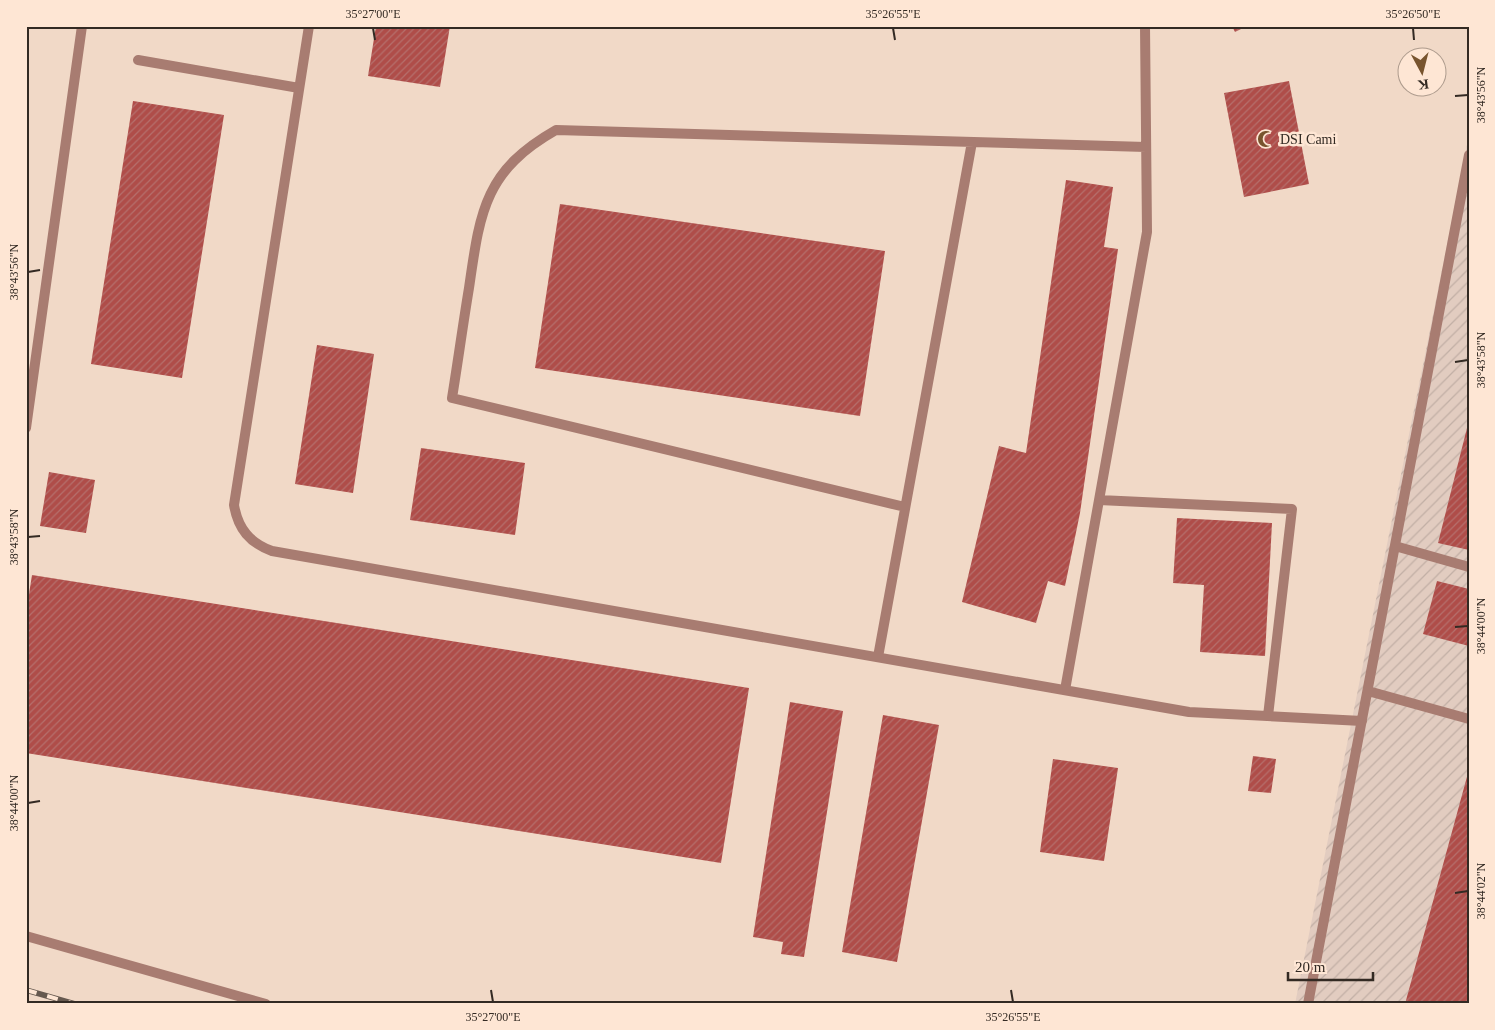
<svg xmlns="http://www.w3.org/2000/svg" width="1495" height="1030" viewBox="0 0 1495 1030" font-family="Georgia,serif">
	<defs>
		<pattern id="industrial-furrows" width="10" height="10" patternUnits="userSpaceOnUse" patternTransform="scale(1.25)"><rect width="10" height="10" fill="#e2ccc0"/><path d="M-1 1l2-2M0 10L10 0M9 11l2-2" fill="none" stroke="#c2afa5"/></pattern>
		<pattern id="building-hatch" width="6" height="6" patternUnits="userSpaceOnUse" patternTransform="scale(1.25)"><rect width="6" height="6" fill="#af4d49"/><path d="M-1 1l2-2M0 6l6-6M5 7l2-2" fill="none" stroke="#b56f6c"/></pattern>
	</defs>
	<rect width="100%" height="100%" fill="#f1d9c7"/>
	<path fill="url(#industrial-furrows)" d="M1469,135V1004H1295Z"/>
	<path fill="url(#building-hatch)" d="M376,26H450L440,87L368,76Z
		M1232,26H1247L1235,32Z
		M1289,81L1309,184L1244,197L1224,93Z
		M133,101L224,115L182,378L91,364Z
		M1066,180L1113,187L1104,247L1118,249L1080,513L1065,586L1048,581L1036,623L962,602L999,446L1026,453Z
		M560,204L885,251L860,416L535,368Z
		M317,345L374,354L353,493L295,484Z
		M1468,424H1469V550L1438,543Z
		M421,448L525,463L515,535L410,520Z
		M49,472L95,480L86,533L40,526Z
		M1177,518L1272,523L1265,656L1200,652L1204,585L1173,583Z
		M32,575L749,688L721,863L26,753V613Z
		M1437,581L1469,589V646L1423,634Z
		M790,702L843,711L804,957L781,954L783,942L753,937Z
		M883,715L939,725L897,962L842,952Z
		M1253,756L1276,759L1271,793L1248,791Z
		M1053,759L1118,768L1104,861L1040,852Z
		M1468,773L1469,1004H1405Z"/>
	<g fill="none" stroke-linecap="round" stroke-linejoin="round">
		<path stroke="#a87c71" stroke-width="10" d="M309,26L234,505C238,529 250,543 272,551L1189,712L1362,721
			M138,60L299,88
			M26,428L82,26
			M1099,500L1292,509L1268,716
			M905,507L452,398C458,361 463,324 469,288C480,212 484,171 556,130L1146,147
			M1395,546L1469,567
			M878,657L972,142
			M1065,690L1147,232L1145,26
			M1368,691L1469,719
			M26,936L266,1004
			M1308,1004L1469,155"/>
		<g stroke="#66594f" stroke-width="5.5">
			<path id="rail" d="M26,990L75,1004"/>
		</g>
		<use href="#rail" stroke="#fee6d4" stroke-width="4" stroke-dasharray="11" stroke-linecap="butt"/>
	</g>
	<path fill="none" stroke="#332a23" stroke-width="2" d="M373,28L375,40M893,28L895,40M1413,28L1414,40M1455,96L1468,95M28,272L40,270M1455,362L1468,360M28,537L40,536M1455,627L1468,626M28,803L40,801M1455,893L1468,891M491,990L493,1002M1011,990L1013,1002"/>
	<defs>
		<g id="mosque-bare" transform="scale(1.35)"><path d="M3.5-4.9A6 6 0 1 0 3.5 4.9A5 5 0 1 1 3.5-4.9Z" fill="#78542e" stroke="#fee6d4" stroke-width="2.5" paint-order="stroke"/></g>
	</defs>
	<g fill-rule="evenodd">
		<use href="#mosque-bare" x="1266" y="139"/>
	</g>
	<g text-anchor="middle" stroke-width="5" stroke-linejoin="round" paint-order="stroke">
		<g font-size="14" fill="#332a23" stroke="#fee6d4" text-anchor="start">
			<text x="1280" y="144">DSI Cami</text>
		</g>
	</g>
	<rect width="1495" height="1030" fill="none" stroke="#fee6d4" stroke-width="55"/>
	<g transform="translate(1422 72) rotate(173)"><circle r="24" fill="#fee6d4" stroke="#ad9b8d"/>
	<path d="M0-4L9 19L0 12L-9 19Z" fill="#78542e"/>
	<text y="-8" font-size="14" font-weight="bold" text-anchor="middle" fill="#332a23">K</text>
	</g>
	<path d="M1288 972v8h85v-8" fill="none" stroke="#332a23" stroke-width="2.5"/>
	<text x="1295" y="972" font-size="15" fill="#332a23" stroke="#fee6d4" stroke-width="4" paint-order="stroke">20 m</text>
	<rect x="28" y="28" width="1440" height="974" fill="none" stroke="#332a23" stroke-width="2"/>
	<g font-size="12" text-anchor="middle" fill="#332a23">
		<text x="373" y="18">35°27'00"E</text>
		<text x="893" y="18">35°26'55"E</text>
		<text x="1413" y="18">35°26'50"E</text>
		<text transform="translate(1481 95) rotate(-90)" y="4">38°43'56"N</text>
		<text transform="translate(14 272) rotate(-90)" y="4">38°43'56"N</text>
		<text transform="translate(1481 360) rotate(-90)" y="4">38°43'58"N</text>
		<text transform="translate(14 537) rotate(-90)" y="4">38°43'58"N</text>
		<text transform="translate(1481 626) rotate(-90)" y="4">38°44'00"N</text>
		<text transform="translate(14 803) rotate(-90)" y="4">38°44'00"N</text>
		<text transform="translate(1481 891) rotate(-90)" y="4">38°44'02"N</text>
		<text x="493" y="1021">35°27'00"E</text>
		<text x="1013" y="1021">35°26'55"E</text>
	</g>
</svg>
